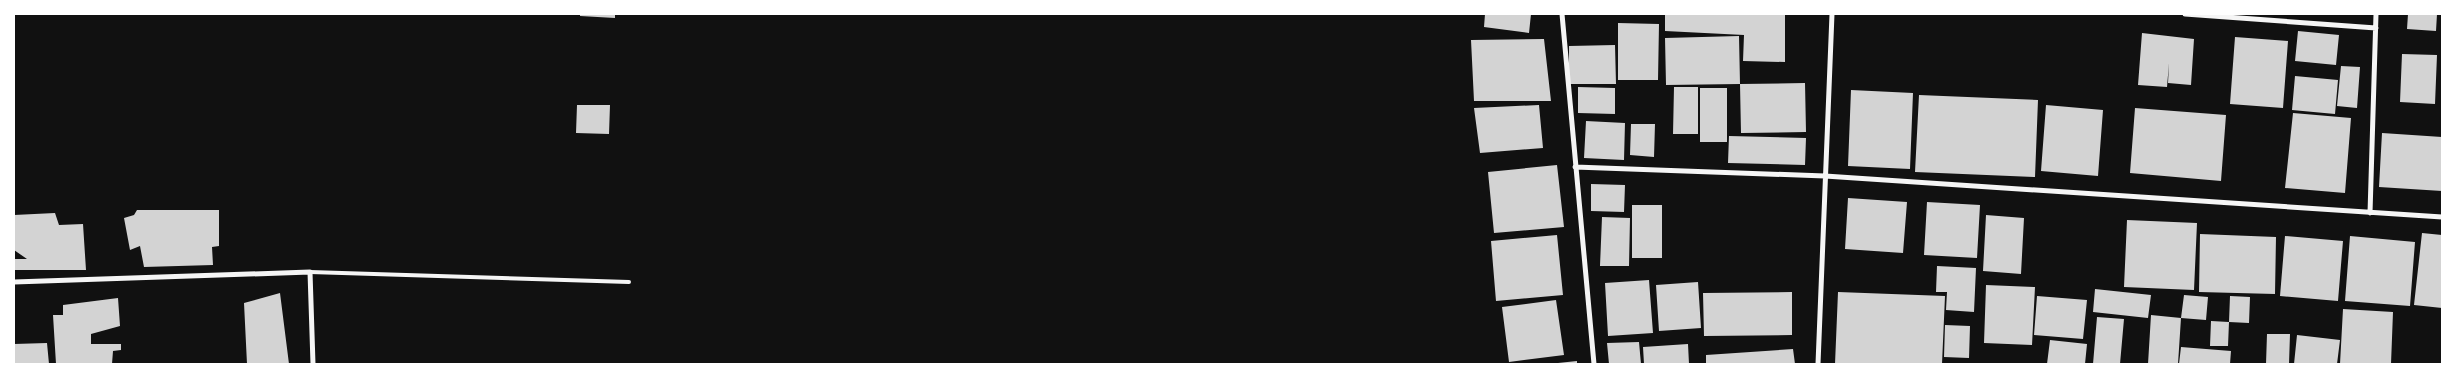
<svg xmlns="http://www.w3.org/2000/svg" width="2456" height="378" viewBox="0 0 2456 378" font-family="Poppins,sans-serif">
	<rect width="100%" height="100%" fill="#111"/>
	<path fill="#d3d3d3" d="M580,14H615V18L580,16Z
		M1485,14H1531L1529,33L1484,27Z
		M1665,14L1785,15V62L1743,61L1744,35L1665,31Z
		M2408,14H2437L2436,31L2407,29Z
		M1618,23L1659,24L1658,80H1618Z
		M2298,31L2339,35L2336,65L2295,61Z
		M2142,33L2194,39L2191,85L2168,83L2169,63L2167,87L2138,85Z
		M1739,36L1740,84L1666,85L1665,38Z
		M2235,37L2288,41L2283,108L2230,104Z
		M1544,39L1551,101H1474L1471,40Z
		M1615,45L1616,84H1569V46Z
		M2402,54L2437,55L2435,104L2400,102Z
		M2341,66L2360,67L2357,108L2337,106Z
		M2295,76L2338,80L2335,114L2292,110Z
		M1805,83L1806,132L1741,133L1740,84Z
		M1578,87L1615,88V114L1578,113Z
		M1674,87H1698V134H1673Z
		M1700,88H1727V142H1700Z
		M1851,90L1913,93L1910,169L1848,166Z
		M1919,95L2038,100L2035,177L1915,172Z
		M577,105H610L609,134L576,133Z
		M1539,105L1543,148L1480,153L1474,108Z
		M2046,105L2103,110L2098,176L2041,171Z
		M2135,108L2226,115L2221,181L2130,173Z
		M2293,113L2351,118L2345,193L2285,188Z
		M1586,121L1625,123L1624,160L1584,158Z
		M1631,124H1655L1654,157L1630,155Z
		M2382,133L2442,137V191L2379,187Z
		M1729,136L1806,138L1805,165L1728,163Z
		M1557,165L1564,227L1494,233L1488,172Z
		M1591,184L1625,185L1624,212L1591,211Z
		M1848,198L1907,202L1903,253L1845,249Z
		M1927,202L1980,205L1977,258L1924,255Z
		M1632,205H1662V258H1632Z
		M137,210H219V246L212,247L213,265L144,267L140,246L130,250L124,218L134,215Z
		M55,213L59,225L83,224L86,270H14V259H27L14,250V215Z
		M1986,215L2024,218L2021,274L1983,271Z
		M1602,217L1630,218L1629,266H1600Z
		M2127,220L2197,223L2194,290L2124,287Z
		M2422,233L2442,235V308L2414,305Z
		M2200,234L2276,237L2275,294L2199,292Z
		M1557,235L1563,295L1496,301L1491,241Z
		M2285,236L2343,241L2338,301L2280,296Z
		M2350,236L2415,242L2410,306L2345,301Z
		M1937,266L1976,268L1974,312L1946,310L1947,292H1936Z
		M1649,280L1653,333L1608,336L1605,283Z
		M1698,282L1701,328L1659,331L1656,285Z
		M1986,285L2035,287L2032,345L1984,343Z
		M2095,289L2151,295L2148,318L2093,312Z
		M1792,292V335L1704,336L1703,293Z
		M1838,292L1945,296L1942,364H1835Z
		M280,293L289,364H247L244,303Z
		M2184,295L2208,297L2206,320L2181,318Z
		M2037,296L2087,300L2083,339L2034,335Z
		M2230,296L2250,297L2249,323L2229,322Z
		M118,298L120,326L91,334V344H121V350L113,351L112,364H56L53,315H63V305Z
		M1556,300L1564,355L1509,362L1502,307Z
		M2343,309L2393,312L2391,364H2340Z
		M2151,315L2181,318L2178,364H2148Z
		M2097,317L2124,319L2120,364H2093Z
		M2211,321L2229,322L2228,346H2210Z
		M1945,325L1970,326L1969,358L1944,357Z
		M2267,334H2290L2289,364H2266Z
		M2297,335L2340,340L2337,364H2294Z
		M2050,340L2087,344L2085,364H2047Z
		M1639,342L1641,364H1609L1607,343Z
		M47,343L49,364H14V344Z
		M1688,344L1689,364H1644L1643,347Z
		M2181,347L2231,351L2230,364H2179Z
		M1793,349L1795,364H1706V355Z
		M1577,361V364H1558V363Z"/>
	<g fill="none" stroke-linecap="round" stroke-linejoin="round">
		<path stroke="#f5f5f5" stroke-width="4" d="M310,272L629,282"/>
		<path stroke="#f5f5f5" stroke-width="5" d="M1562,14L1594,364
			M2185,14L2376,28
			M1575,167L1825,176L2442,217
			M2370,213L2376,14
			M14,282L310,272L313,364
			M1818,364L1832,14"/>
	</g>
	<rect width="2456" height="378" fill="none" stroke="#ffffff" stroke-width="30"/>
</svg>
